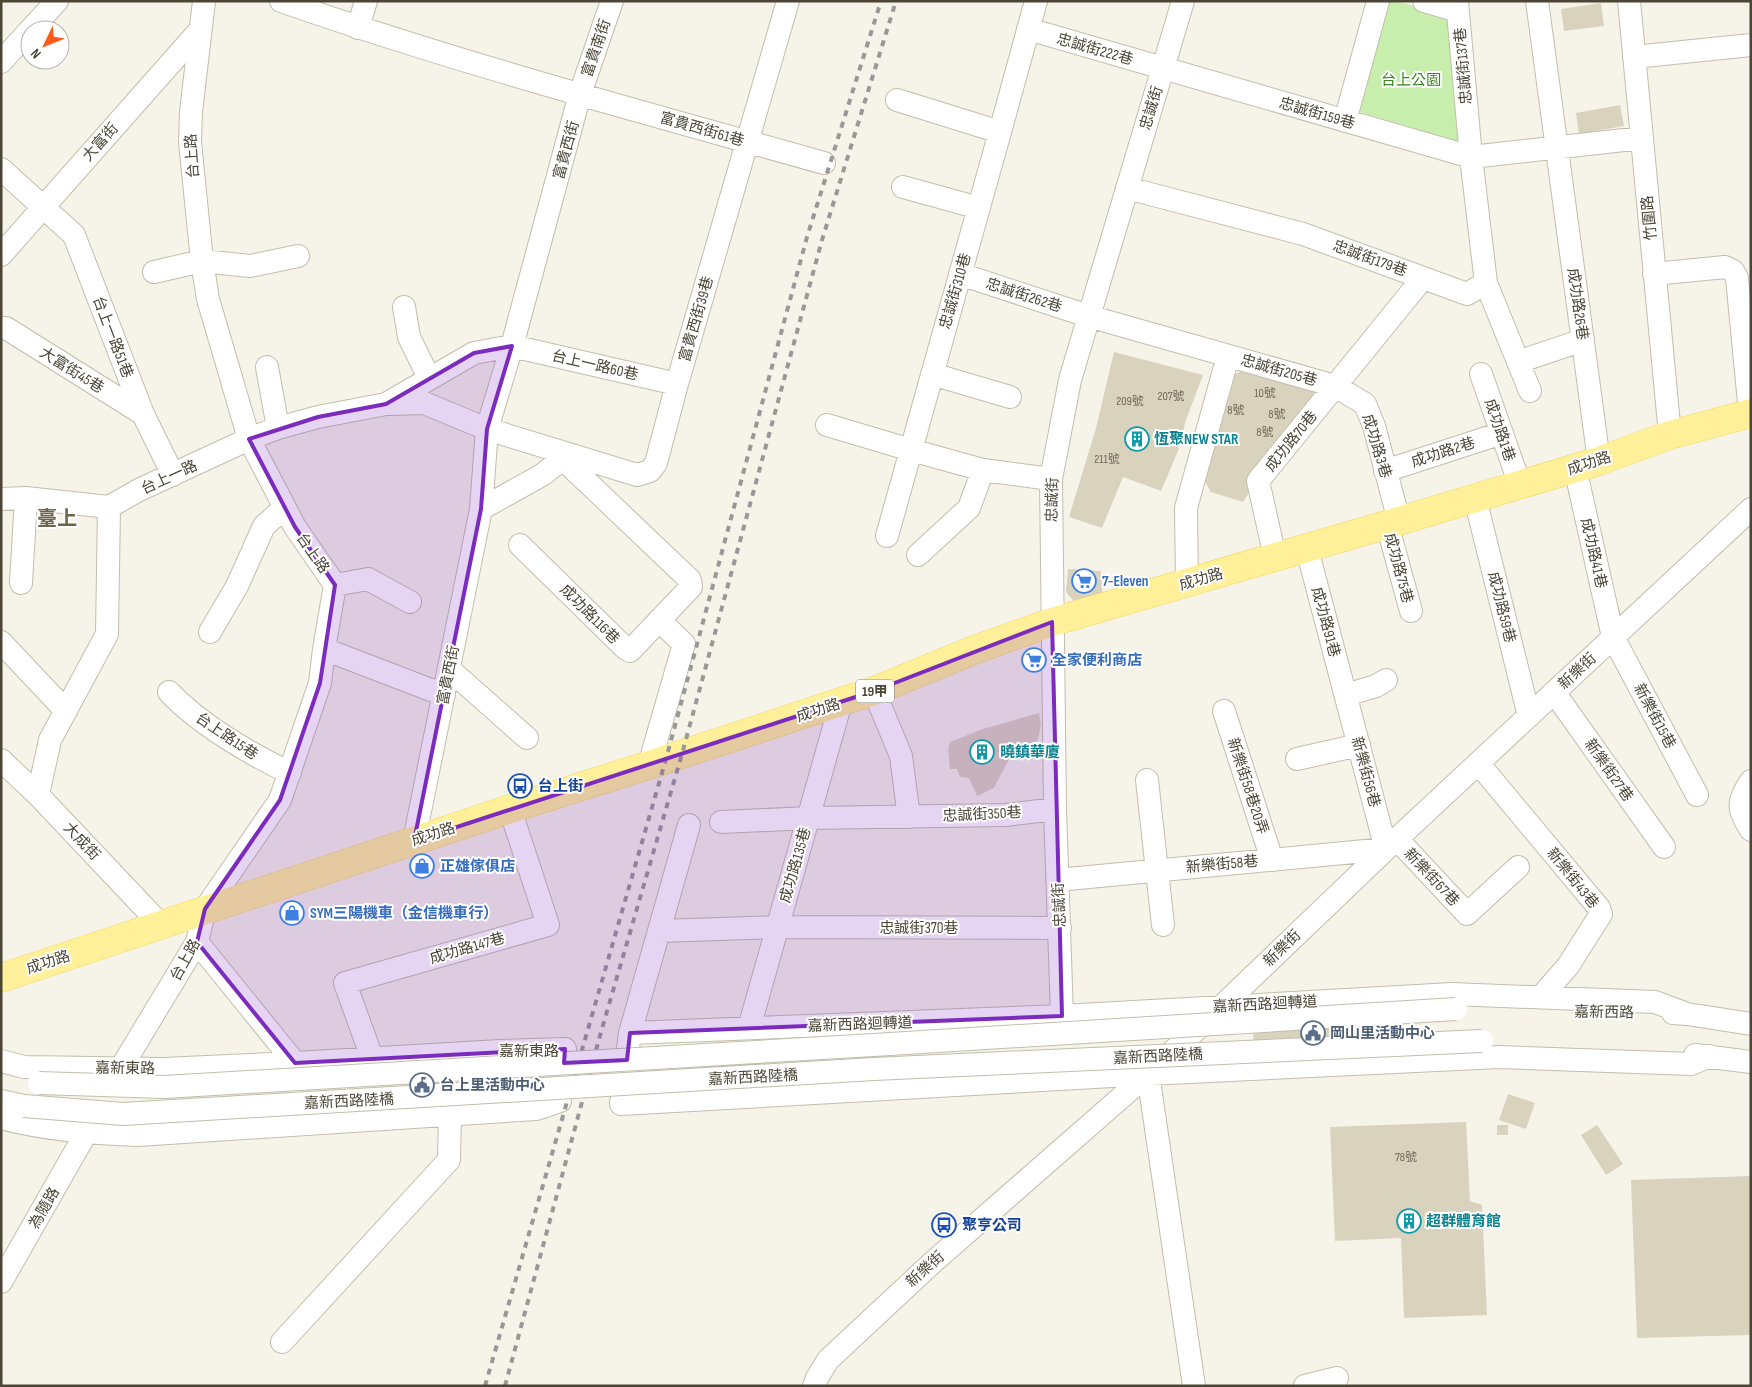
<svg xmlns="http://www.w3.org/2000/svg" width="1752" height="1387" viewBox="0 0 1752 1387" font-family="'Sofia Sans Condensed','Noto Sans TC',sans-serif">
	<rect width="100%" height="100%" fill="#f6f4e9"/>
	<path fill="#c8eead" d="M1385,1H1396L1451,17L1460,142L1356,111Z"/>
	<path fill="#d9d2bd" d="M1601,3L1604,26L1564,31L1561,9Z
		M1620,105L1624,126L1579,134L1576,113Z
		M1114,352L1203,375L1186,420L1178,451L1161,491L1123,477L1102,528L1069,517L1096,428Z
		M1243,370L1320,391L1293,424L1243,502L1211,492L1203,478L1230,377Z
		M1068,569L1101,571L1103,600L1078,606L1066,592Z
		M1039,713L1041,725L1038,740L1011,755L994,788L977,796L969,778L960,777L957,769H950L948,749L950,742L983,729Z
		M1371,1008L1374,1052L1255,1059L1252,1015Z
		M1508,1094L1535,1103L1526,1129L1499,1120Z
		M1466,1122L1470,1201L1482,1205L1487,1315L1404,1318L1401,1238L1335,1241L1330,1127Z
		M1497,1125H1508V1135H1497Z
		M1597,1125L1623,1164L1606,1175L1581,1135Z
		M1750,1176L1751,1335L1637,1338L1631,1180Z"/>
	<g fill="none" stroke-linecap="round" stroke-linejoin="round">
		<g stroke="#c3beaa" stroke-width="24">
			<path id="minor" d="M281,1C459,63 642,112 824,163
				M1424,1L1458,11
				M1457,1L1471,157L1486,283L1530,391
				M1537,1L1599,461
				M1629,1L1670,435
				M358,28L366,1
				M1028,29L1471,157L1642,138
				M30,30L57,1
				M1634,57L1751,45
				M1,62L30,30
				M897,100L1000,132L1036,1
				M1345,121L1378,1
				M1,169L74,235L143,414L173,475
				M903,187L979,208
				M1127,188L1303,234L1467,294L1486,283
				M1,255L200,30
				M154,272L202,261L250,266L298,256
				M960,274L1088,316L1335,386L1365,404L1374,426L1399,521
				M1654,274L1725,267L1733,271L1737,278L1750,413
				M404,307L409,337L429,378
				M1,328H6L143,414
				M1518,362L1583,340
				M267,367L278,428
				M932,374L1010,397
				M1481,374L1520,485
				M389,404L424,403L487,429L637,475L650,471L656,463L677,384L788,1
				M827,425L911,450L983,470L1051,479
				M1575,468L1613,637L1697,795
				M1385,471L1502,433
				M1475,498L1529,716
				M1,499L26,498L109,507
				M481,509L542,475L559,462H566L690,580L691,587L630,651L625,648L520,545
				M1387,524L1411,611
				M887,536L1000,132
				M918,555L969,508L983,470
				M1275,557L1258,481L1423,278
				M21,583L26,498
				M1187,583L1186,508L1228,356
				M335,585L368,579L410,602
				M210,632L237,586L264,526L284,508
				M1,642L66,711
				M324,649L444,695
				M449,669L527,738
				M874,691L901,756L909,817
				M169,692C199,724 250,754 290,773
				M1554,692L1664,847
				M1346,695L1376,686L1386,680
				M1224,711L1272,860
				M1297,759L1359,745
				M1,760L38,795L161,925
				M1478,763L1599,908L1601,914L1568,966L1540,998
				M649,765L684,644L659,620
				M1147,780L1163,925
				M1751,781C1736,803 1738,809 1751,830
				M38,795L50,740L107,634L109,507L139,490L249,439L278,428L318,417L386,404L474,353L512,346L677,384
				M721,822L809,818L1006,815L1055,809
				M1397,839L1467,914L1518,867
				M414,841L481,509L487,429L512,346L580,94L612,1
				M1057,880L1386,849L1307,549
				M659,931L777,927L1060,928
				M197,942L295,1063L298,1122
				M1389,998L1392,1062
				M1673,1013L1687,1014L1751,1024
				M1687,1014L1655,1002L1452,994L1062,1016L630,1033L621,1104L1148,1074L1499,1057L1691,1064L1710,1056
				M1062,1016L1055,809L1051,479L1070,380L1183,1
				M749,1028L841,702
				M630,1033L689,825
				M1695,1055L1751,1062
				M372,1058L345,983L548,925L510,809
				M1,1061L24,1067L163,1069L295,1063L500,1051L565,1049L560,1101L536,1109L138,1135C92,1133 46,1130 1,1118
				M121,1068L197,942L205,909L280,800L320,683L324,649L335,585L295,527L249,439L208,299L202,261L190,142L191,112L204,1
				M1148,1074L1194,1386
				M1,1101L24,1106
				M1,1282L86,1133
				M282,1342L449,1160L450,1115
				M814,1386L817,1378L828,1360L932,1263L1148,1074L1222,1006L1386,849L1751,509
				M1305,1386L1337,1378"/>
		</g>
		<g stroke="#f1d85c" stroke-width="29">
			<path id="major" d="M1,978L510,809L649,765L874,691L974,650L1052,622L1399,521L1599,461L1670,435L1751,413"/>
		</g>
		<use href="#minor" stroke="#fff" stroke-width="22"/>
		<use href="#major" stroke="#fff099" stroke-width="28"/>
		<path stroke="#989898" stroke-width="4" stroke-dasharray="6 6" stroke-linecap="butt" d="M485,1386L666,759L807,237L881,1
			M505,1386L601,1032L682,754L822,240L896,1"/>
		<g stroke="#c3beaa" stroke-width="24" stroke-linecap="butt">
			<path id="minor-bridge" d="M39,1083L164,1087L890,1044L1456,1009
				M24,1106L123,1114L874,1069L1482,1041"/>
		</g>
		<use href="#minor-bridge" stroke="#fff" stroke-width="22"/>
	</g>
	<path fill="#7b2cbf" fill-opacity="0.2" stroke="#7b2cbf" stroke-width="4" stroke-linejoin="round" d="M512,346L487,429L481,509L414,841L874,691L1052,622L1062,1016L630,1033L627,1060L564,1063L565,1049L295,1063L197,942L205,909L280,800L320,683L335,585L295,527L249,439L318,417L386,404L474,353Z"/>
	<defs>
		<g id="building-ring" transform="scale(1.25)"><circle r="9.5" fill="#fff" stroke="#0f9aa8" stroke-width="1.5"/><path d="M-4-6H4V6H1V3H-1V6H-4ZM-2.5-4.3h1.7v1.8h-1.7ZM.8-4.3h1.7v1.8H.8ZM-2.5-1h1.7V.8h-1.7ZM.8-1h1.7V.8H.8Z" fill="#0f9aa8"/></g>
		<g id="supermarket-ring" transform="scale(1.25)"><circle r="9.5" fill="#fff" stroke="#3f7fe0" stroke-width="1.5"/><path d="M-6-5.5h2.5l.6 2H6L4.5 2H-2.5L-4.4-4H-6ZM-1.5 3.2a1.3 1.3 0 1 0 .1 0ZM3 3.2a1.3 1.3 0 1 0 .1 0Z" fill="#3f7fe0"/></g>
		<g id="bus-ring" transform="scale(1.25)"><circle r="9.5" fill="#fff" stroke="#1a4fb4" stroke-width="1.5"/><path d="M-5-6H5V4H4V6H2V4H-2V6H-4V4H-5ZM-3.5-4V0h7V-4ZM-3.5 1.2v1.5H-2V1.2ZM2 1.2v1.5H3.5V1.2Z" fill="#1a4fb4"/></g>
		<g id="shop-ring" transform="scale(1.25)"><circle r="9.5" fill="#fff" stroke="#3f7fe0" stroke-width="1.5"/><path d="M-5-2.5h2.3a2.7 3.5 0 0 1 5.4 0H5L5.5 6h-11ZM-1.5-2.5h3a1.5 2.3 0 0 0-3 0Z" fill="#3f7fe0"/></g>
		<g id="civic-ring" transform="scale(1.25)"><circle r="9.5" fill="#fff" stroke="#5c6f8a" stroke-width="1.5"/><path d="M-.6-6.5H3V-4.5H.6V-3L4-1V1h2V6H-6V1h2V-1L-.6-3ZM-1.2 2.5V6h2.4V2.5Z" fill="#5c6f8a"/></g>
	</defs>
	<g fill-rule="evenodd">
		<use href="#building-ring" x="1137" y="439"/>
		<use href="#supermarket-ring" x="1084" y="581"/>
		<use href="#supermarket-ring" x="1034" y="660"/>
		<use href="#building-ring" x="982" y="752"/>
		<use href="#bus-ring" x="520" y="786"/>
		<use href="#shop-ring" x="422" y="866"/>
		<use href="#shop-ring" x="292" y="913"/>
		<use href="#civic-ring" x="1313" y="1033"/>
		<use href="#civic-ring" x="422" y="1085"/>
		<use href="#building-ring" x="1409" y="1221"/>
		<use href="#bus-ring" x="944" y="1225"/>
	</g>
	<g text-anchor="middle" stroke-width="4" stroke-linejoin="round" paint-order="stroke">
		<g font-size="12" fill="#6e6858">
			<text x="1265" y="397">10號</text>
			<text x="1171" y="400">207號</text>
			<text x="1130" y="405">209號</text>
			<text x="1236" y="414">8號</text>
			<text x="1277" y="418">8號</text>
			<text x="1265" y="436">8號</text>
			<text x="1107" y="463">211號</text>
			<text x="1406" y="1161">78號</text>
		</g>
		<rect fill="#fff" stroke="#817d72" stroke-width="1" x="856" y="679.5" width="38" height="23" rx="4"/>
		<g font-size="14" font-weight="bold" fill="#4b4536">
			<text x="875" y="696">19甲</text>
		</g>
		<g font-size="15" fill="#4b4536" stroke="#fff">
			<text transform="translate(596 48) rotate(-71)" y="5">富貴南街</text>
			<text transform="translate(1095 49) rotate(16)" y="5">忠誠街222巷</text>
			<text transform="translate(1463 66) rotate(-95)" y="5">忠誠街137巷</text>
			<text transform="translate(1151 108) rotate(-73)" y="5">忠誠街</text>
			<text transform="translate(1317 113) rotate(16)" y="5">忠誠街159巷</text>
			<text transform="translate(702 129) rotate(16)" y="5">富貴西街61巷</text>
			<text transform="translate(100 142) rotate(-48)" y="5">大富街</text>
			<text transform="translate(566 150) rotate(-75)" y="5">富貴西街</text>
			<text transform="translate(192 156) rotate(-94)" y="5">台上路</text>
			<text transform="translate(1649 218) rotate(-95)" y="5">竹圍路</text>
			<text transform="translate(1370 258) rotate(20)" y="5">忠誠街179巷</text>
			<text transform="translate(955 291) rotate(-74)" y="5">忠誠街310巷</text>
			<text transform="translate(1024 295) rotate(18)" y="5">忠誠街262巷</text>
			<text transform="translate(1578 304) rotate(82)" y="5">成功路26巷</text>
			<text transform="translate(696 319) rotate(-74)" y="5">富貴西街39巷</text>
			<text transform="translate(113 337) rotate(69)" y="5">台上一路51巷</text>
			<text transform="translate(595 365) rotate(13)" y="5">台上一路60巷</text>
			<text transform="translate(72 370) rotate(32)" y="5">大富街45巷</text>
			<text transform="translate(1279 370) rotate(16)" y="5">忠誠街205巷</text>
			<text transform="translate(1500 430) rotate(71)" y="5">成功路1巷</text>
			<text transform="translate(1291 441) rotate(-51)" y="5">成功路70巷</text>
			<text transform="translate(1377 446) rotate(73)" y="5">成功路3巷</text>
			<text transform="translate(1443 452) rotate(-18)" y="5">成功路2巷</text>
			<text transform="translate(1589 463) rotate(-18)" y="5">成功路</text>
			<text transform="translate(169 477) rotate(-25)" y="5">台上一路</text>
			<text transform="translate(1052 500) rotate(-89)" y="5">忠誠街</text>
			<text transform="translate(313 553) rotate(55)" y="5">台上路</text>
			<text transform="translate(1594 553) rotate(77)" y="5">成功路41巷</text>
			<text transform="translate(1399 568) rotate(75)" y="5">成功路75巷</text>
			<text transform="translate(1201 579) rotate(-16)" y="5">成功路</text>
			<text transform="translate(1502 607) rotate(76)" y="5">成功路59巷</text>
			<text transform="translate(590 614) rotate(45)" y="5">成功路116巷</text>
			<text transform="translate(1326 622) rotate(75)" y="5">成功路91巷</text>
			<text transform="translate(1577 671) rotate(-43)" y="5">新樂街</text>
			<text transform="translate(448 675) rotate(-79)" y="5">富貴西街</text>
			<text transform="translate(818 710) rotate(-18)" y="5">成功路</text>
			<text transform="translate(1655 716) rotate(62)" y="5">新樂街15巷</text>
			<text transform="translate(227 736) rotate(34)" y="5">台上路15巷</text>
			<text transform="translate(1609 770) rotate(55)" y="5">新樂街27巷</text>
			<text transform="translate(1366 772) rotate(75)" y="5">新樂街56巷</text>
			<text transform="translate(1248 786) rotate(72)" y="5">新樂街58巷20弄</text>
			<text transform="translate(982 814) rotate(-3)" y="5">忠誠街350巷</text>
			<text transform="translate(433 834) rotate(-18)" y="5">成功路</text>
			<text transform="translate(82 841) rotate(47)" y="5">大成街</text>
			<text transform="translate(1222 864) rotate(-5)" y="5">新樂街58巷</text>
			<text transform="translate(795 865) rotate(-74)" y="5">成功路135巷</text>
			<text transform="translate(1432 877) rotate(47)" y="5">新樂街67巷</text>
			<text transform="translate(1573 878) rotate(51)" y="5">新樂街43巷</text>
			<text transform="translate(1059 905) rotate(-93)" y="5">忠誠街</text>
			<text x="919" y="933">忠誠街370巷</text>
			<text transform="translate(467 948) rotate(-16)" y="5">成功路147巷</text>
			<text transform="translate(1282 948) rotate(-44)" y="5">新樂街</text>
			<text transform="translate(185 960) rotate(-61)" y="5">台上路</text>
			<text transform="translate(48 962) rotate(-18)" y="5">成功路</text>
			<text transform="translate(1265 1004) rotate(-3)" y="5">嘉新西路迴轉道</text>
			<text transform="translate(1604 1012) rotate(1)" y="5">嘉新西路</text>
			<text transform="translate(860 1024) rotate(-2)" y="5">嘉新西路迴轉道</text>
			<text x="529" y="1056">嘉新東路</text>
			<text transform="translate(1158 1056) rotate(-3)" y="5">嘉新西路陸橋</text>
			<text transform="translate(125 1068) rotate(1)" y="5">嘉新東路</text>
			<text transform="translate(753 1077) rotate(-3)" y="5">嘉新西路陸橋</text>
			<text transform="translate(349 1101) rotate(-3)" y="5">嘉新西路陸橋</text>
			<text transform="translate(44 1208) rotate(-60)" y="5">為隨路</text>
			<text transform="translate(925 1269) rotate(-42)" y="5">新樂街</text>
		</g>
		<g font-size="15" fill="#3a8422" stroke="#fff">
			<text x="1411" y="85">台上公園</text>
		</g>
		<g font-size="15" font-weight="bold" fill="#0d838f" stroke="#fff" text-anchor="start">
			<text x="1154" y="444">恆聚NEW STAR</text>
			<text x="1000" y="757">曉鎮華廈</text>
			<text x="1426" y="1226">超群體育館</text>
		</g>
		<g font-size="15" font-weight="bold" fill="#366cbe" stroke="#fff" text-anchor="start">
			<text x="1102" y="586">7-Eleven</text>
			<text x="1052" y="665">全家便利商店</text>
			<text x="440" y="871">正雄傢俱店</text>
			<text x="310" y="918">SYM三陽機車（金信機車行）</text>
		</g>
		<g font-size="15" font-weight="bold" fill="#164399" stroke="#fff" text-anchor="start">
			<text x="538" y="791">台上街</text>
			<text x="962" y="1230">聚亨公司</text>
		</g>
		<g font-size="15" font-weight="bold" fill="#4e5e75" stroke="#fff" text-anchor="start">
			<text x="1330" y="1038">岡山里活動中心</text>
			<text x="440" y="1090">台上里活動中心</text>
		</g>
		<g font-size="20" font-weight="bold" fill="#6f654c" stroke="#fff">
			<text x="57" y="525">臺上</text>
		</g>
	</g>
	<rect width="1752" height="1387" fill="none" stroke="#4b4536" stroke-width="5"/>
	<g transform="translate(45 45) rotate(227)"><circle r="24" fill="#ffffff" stroke="#b7b5af"/>
	<path d="M0-4L9 19L0 12L-9 19Z" fill="#ff5917"/>
	<text y="-8" font-size="14" font-weight="bold" text-anchor="middle" fill="#4b4536">N</text>
	</g>
</svg>
